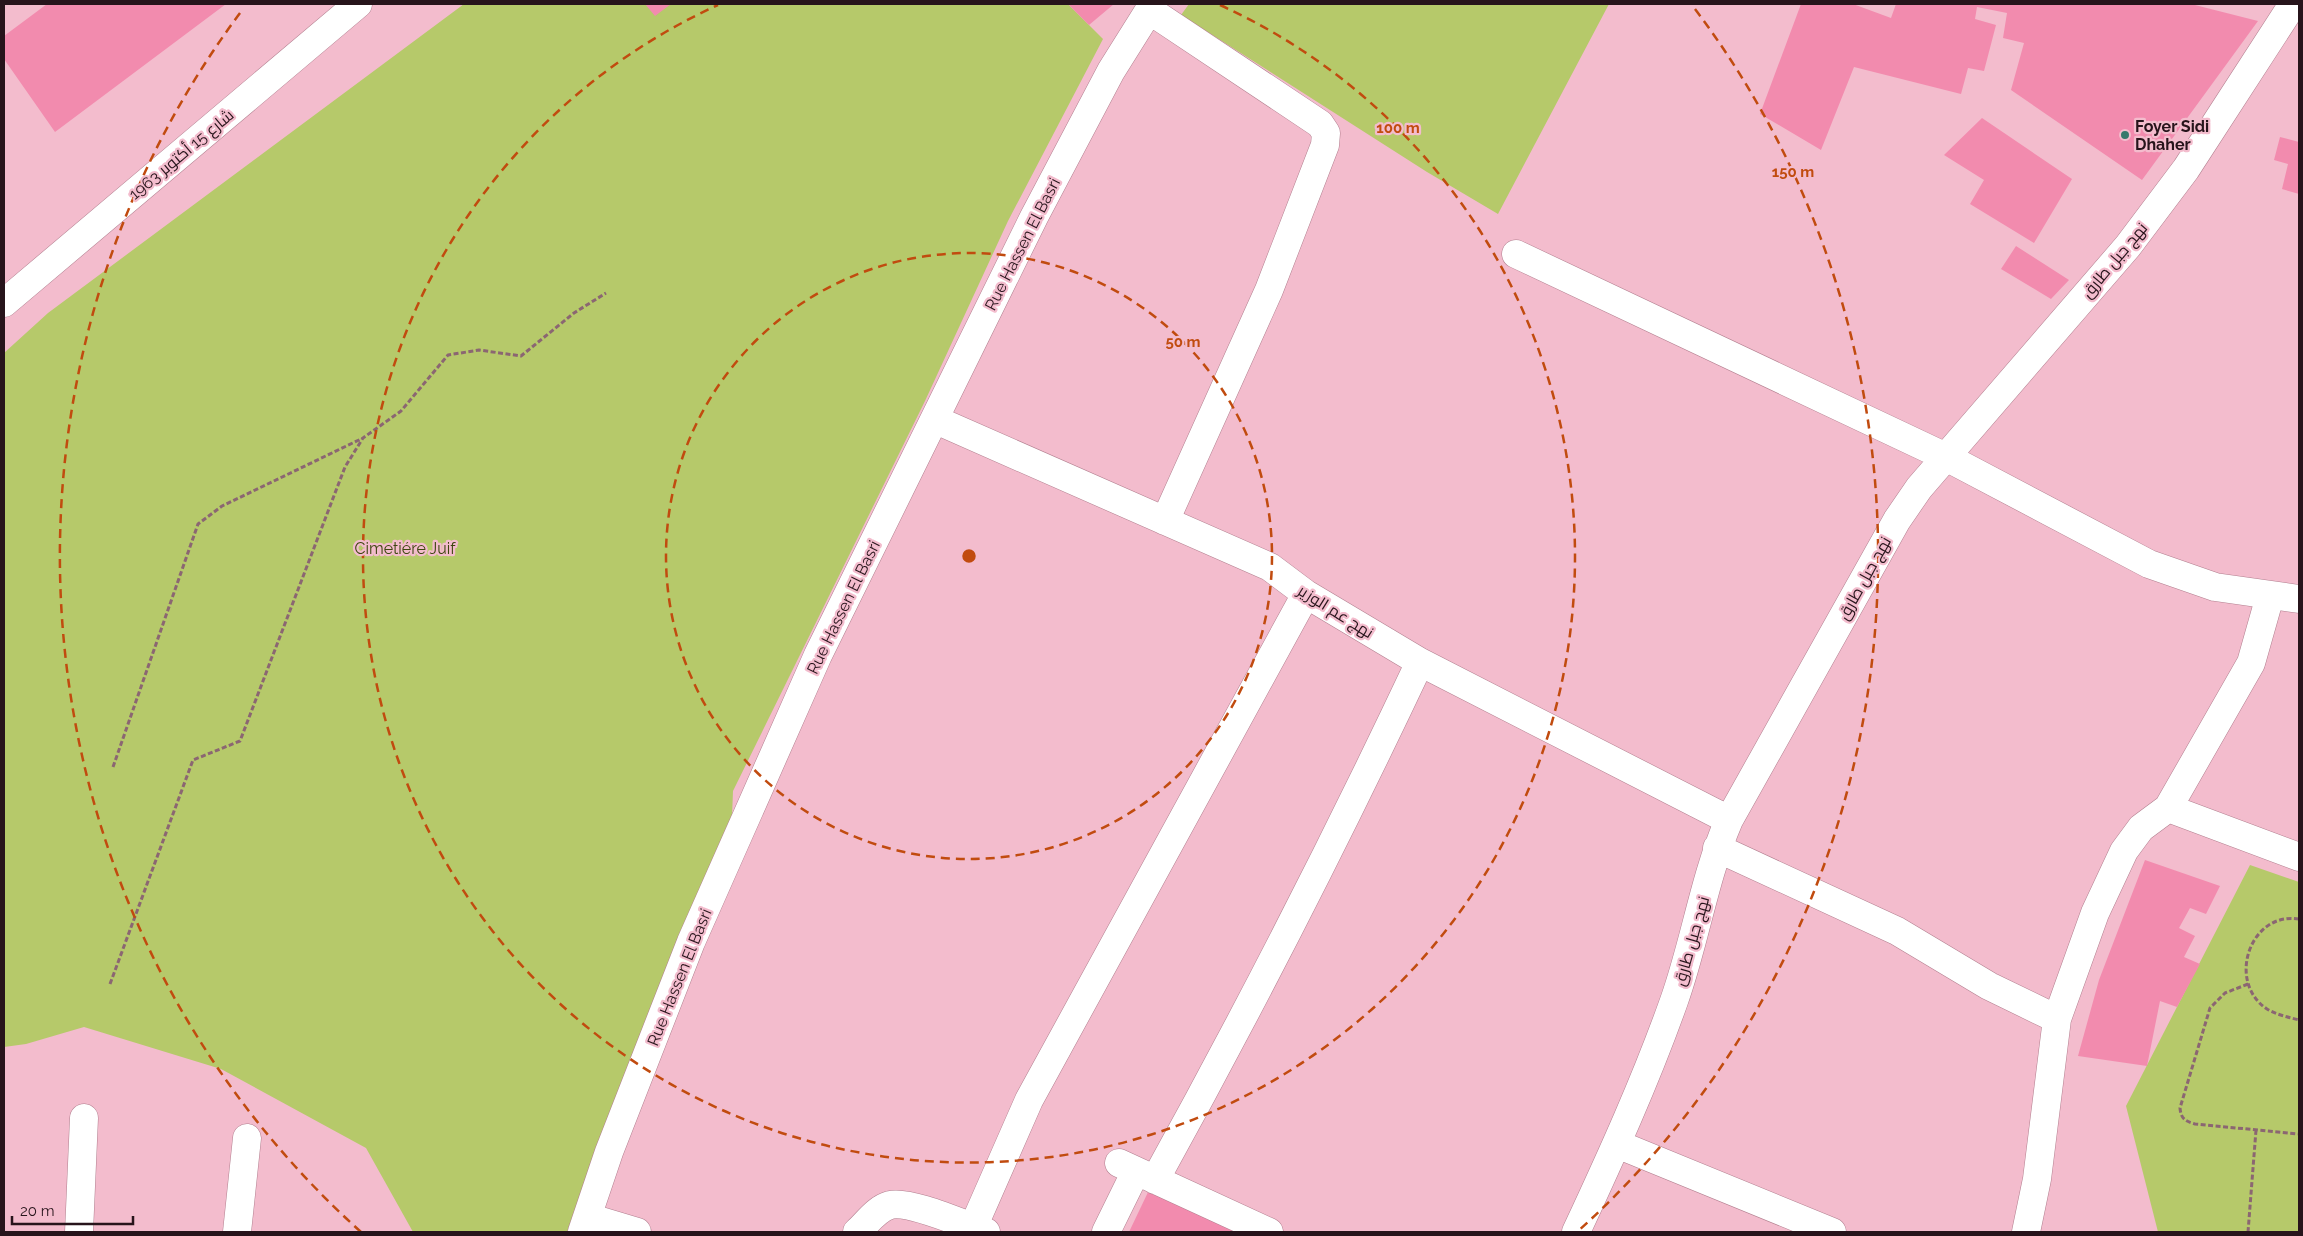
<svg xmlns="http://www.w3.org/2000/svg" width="2303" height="1236" viewBox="0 0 2303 1236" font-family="Raleway,Cairo,sans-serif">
	<rect width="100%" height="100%" fill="#f3bccd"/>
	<path fill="#b6c96a" d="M464,4H1068L1103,39L1008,221L925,401L733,791L732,817L567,1232H413L366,1148L221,1069L84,1027L26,1044L4,1047V353L48,313Z
		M1189,4H1609L1498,214L1427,172L1181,15Z
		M2250,865L2299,882V1232H2158L2126,1106Z"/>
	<path fill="#f28bae" d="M47,4H226L55,132L4,59V36Z
		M645,4H671L655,16Z
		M1068,4H1114L1089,25Z
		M1801,4H1853L1891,18L1896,4H2191L2258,21L2142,180L2011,90L2024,43L2003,38L2007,13L1977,7L1975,19L1996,25L1984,71L1968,68L1961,94L1854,67L1821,150L1760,114Z
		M1982,118L2072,179L2034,243L1970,204L1984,180L1944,155Z
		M2280,137L2299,142V194L2282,189L2288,164L2274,160Z
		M2016,246L2069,280L2051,299L2001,269Z
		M2145,860L2220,886L2206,914L2190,908L2179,928L2195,936L2184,957L2200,964L2177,1007L2160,1001L2147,1066L2078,1056L2099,980Z
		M1150,1188L1243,1232H1129Z"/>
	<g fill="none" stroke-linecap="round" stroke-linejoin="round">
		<g stroke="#b27f8f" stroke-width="29">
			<path id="street" d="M1149,10L1320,124L1326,133L1325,145L1269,290L1165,521
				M1516,254L1946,457L2149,564L2215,587L2299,599
				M936,420L1270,567L1306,594L1420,662L1729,820
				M2168,808L2299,857
				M1717,848L1897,931L1989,986L2057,1019
				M1617,1144L1832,1232
				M1119,1163L1269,1232
				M1155,1180C1249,1010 1337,838 1420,662
				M587,1217L637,1232
				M79,1232L84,1118
				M237,1232L247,1138
				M582,1232L609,1152L691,942L818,655L1034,217L1111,71L1153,4
				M857,1232C867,1223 876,1209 890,1205C910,1200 965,1225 986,1232
				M971,1232L1029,1100L1306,594
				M1106,1232L1136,1171
				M1576,1232C1611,1157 1646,1080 1674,1001C1695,942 1704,878 1729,820L1897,520L1919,488L2128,246L2186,169L2293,4
				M2026,1232L2037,1179L2057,1019L2095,913L2124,851L2141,828L2168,808L2251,663L2270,596"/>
		</g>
		<g stroke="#b27f8f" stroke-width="29">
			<path id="primary" d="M4,303L358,4"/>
		</g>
		<path stroke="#8b6672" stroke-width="3" stroke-dasharray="5 2.5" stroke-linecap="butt" d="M113,767L198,524L222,506L363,438
			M2299,919C2250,911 2226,982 2267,1009C2277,1015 2288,1017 2299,1020
			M110,984L193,760L240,741L345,467L363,438L401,411L448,355L479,350L521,356L574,313L606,293
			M2248,984L2225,993L2210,1008L2180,1108C2181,1119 2185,1121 2195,1124L2299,1134
			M2248,1232L2256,1130"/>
		<use href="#street" stroke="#fff" stroke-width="28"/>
		<use href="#primary" stroke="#fff" stroke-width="28"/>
	</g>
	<g fill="none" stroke="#c14b0f" stroke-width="2.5" stroke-dasharray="9 6">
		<circle cx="969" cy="556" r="303"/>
		<path d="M1220 5A606 606 0 1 1 718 5"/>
		<path d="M361 1232A909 909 0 0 1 243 9M1695 9A909 909 0 0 1 1577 1232"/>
	</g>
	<circle fill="#36796c" stroke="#f3bccd" stroke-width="2" cx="2125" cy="135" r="5"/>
	<g text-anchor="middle" stroke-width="4.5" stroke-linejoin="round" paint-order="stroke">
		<g font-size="16" font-weight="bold" fill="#27141b" stroke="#f3bccd" text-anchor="start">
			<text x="2135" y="132">Foyer Sidi<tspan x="2135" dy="18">Dhaher</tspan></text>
		</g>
		<g font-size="16" fill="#27141b" stroke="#f3bccd">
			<text transform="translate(181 154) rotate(-40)" y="6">شارع 15 أكتوبر 1963</text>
			<text transform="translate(1022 244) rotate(-63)" y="6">Rue Hassen El Basri</text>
			<text transform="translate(2114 260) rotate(-50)" y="6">نهج جبل طارق</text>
			<text transform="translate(1864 578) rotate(-61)" y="6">نهج جبل طارق</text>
			<text transform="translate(843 607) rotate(-64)" y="6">Rue Hassen El Basri</text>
			<text transform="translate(1336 611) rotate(32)" y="6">نهج عم الوزير</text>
			<text transform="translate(1691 941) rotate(-74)" y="6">نهج جبل طارق</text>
			<text transform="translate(679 977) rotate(-68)" y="6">Rue Hassen El Basri</text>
		</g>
		<g font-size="16" fill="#3d460f" stroke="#f3bccd">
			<text x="405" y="554">Cimetiére Juif</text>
		</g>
	</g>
	<circle cx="969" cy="556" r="8" fill="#c14b0f" stroke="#f3bccd" stroke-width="2.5"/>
	<g font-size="15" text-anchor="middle" font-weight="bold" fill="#c14b0f" stroke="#f3bccd" stroke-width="4.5" stroke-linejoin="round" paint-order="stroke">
		<text x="1398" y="133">100 m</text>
		<text x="1793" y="177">150 m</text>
		<text x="1183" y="347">50 m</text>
	</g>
	<rect width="2303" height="1236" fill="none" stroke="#27141b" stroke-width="10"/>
	<path d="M12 1216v8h121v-8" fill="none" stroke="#27141b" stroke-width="2.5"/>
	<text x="20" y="1216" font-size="15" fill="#27141b" stroke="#f3bccd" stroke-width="4" paint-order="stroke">20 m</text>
</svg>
